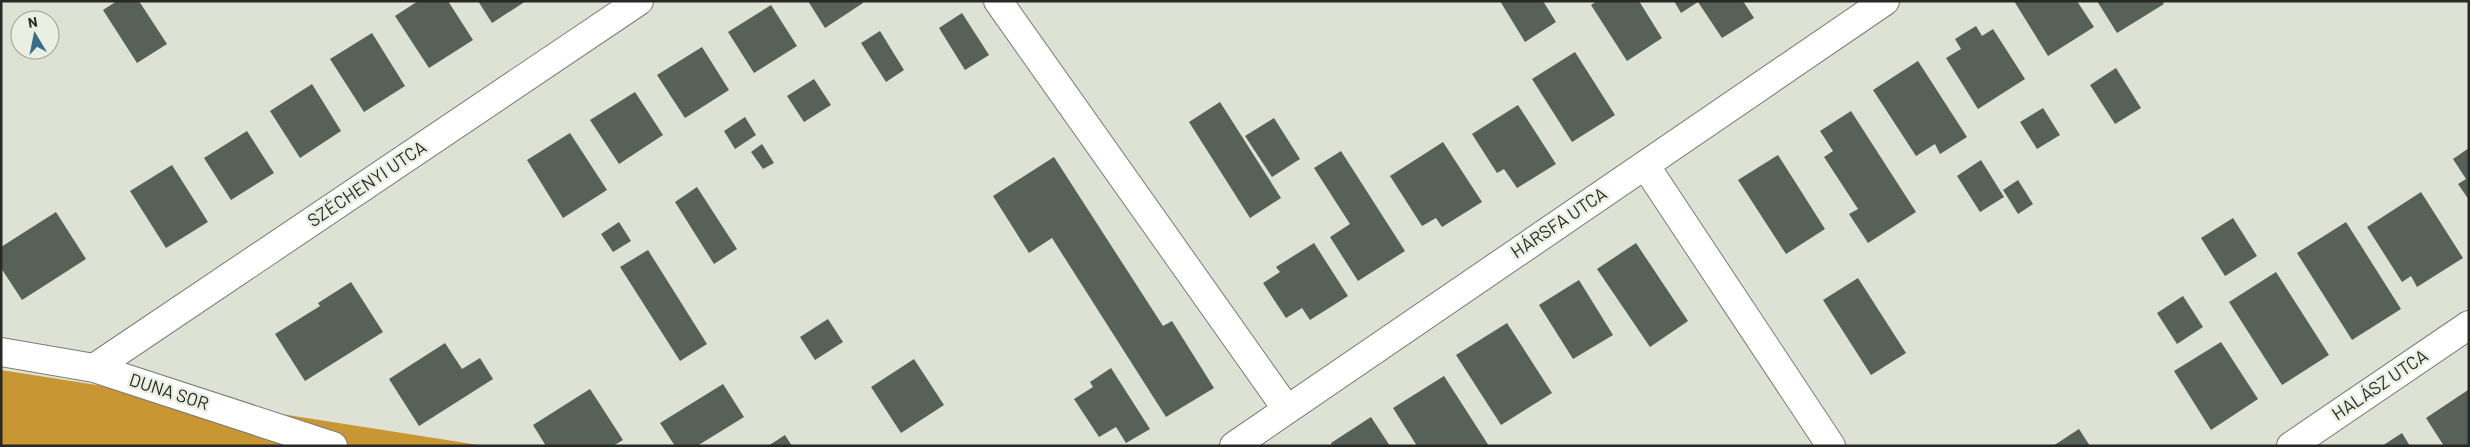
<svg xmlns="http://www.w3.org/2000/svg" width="2470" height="447" viewBox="0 0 2470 447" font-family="Barlow,sans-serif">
	<rect width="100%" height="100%" fill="#dde2d5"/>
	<path fill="#c89733" d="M1,370L485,446H1Z"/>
	<path fill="#586158" d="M117,1H139L167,44L137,63L103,10Z
		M418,1H448L473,40L429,68L395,16Z
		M478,1H526L492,23Z
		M808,1H862L863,3L825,28Z
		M1500,1H1543L1556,22L1525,42Z
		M1597,1H1639L1662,38L1627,61L1591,5Z
		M1674,1H1743L1754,18L1722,38L1698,2L1681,13Z
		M2014,1H2077L2094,27L2048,56Z
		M2097,1H2162L2164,4L2117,33Z
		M771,5L797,46L754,73L728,32Z
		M962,13L989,55L965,70L939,28Z
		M1976,26L1982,36L1993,29L2025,79L1978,109L1946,58L1961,49L1955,39Z
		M880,31L904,70L886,82L861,43Z
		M372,33L405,86L364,112L330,59Z
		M702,47L729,90L685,118L657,75Z
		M1575,52L1615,115L1572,142L1532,79Z
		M1918,61L1967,137L1940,154L1935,144L1916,156L1873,90Z
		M2116,68L2141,108L2115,124L2090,85Z
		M814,79L831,105L804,122L787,96Z
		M312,84L341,131L300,158L270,111Z
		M635,92L663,135L619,164L590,120Z
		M1220,102L1281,198L1250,218L1189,122Z
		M1518,105L1556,164L1517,188L1504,169L1497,173L1472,134Z
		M2043,108L2060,135L2037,149L2020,122Z
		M1851,111L1916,212L1868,243L1849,214L1858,209L1824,157L1833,151L1820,131Z
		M745,117L756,135L735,149L724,131Z
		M1274,118L1300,159L1272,177L1245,136Z
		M247,131L274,173L231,200L204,158Z
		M570,133L607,190L563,218L527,160Z
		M1443,142L1482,202L1442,227L1436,218L1422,226L1390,176Z
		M762,144L774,163L763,169L751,152Z
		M2469,148V200L2458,184L2466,179L2453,159Z
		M1341,151L1405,251L1358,281L1330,237L1350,224L1314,168Z
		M1778,155L1825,229L1786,254L1738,180Z
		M1054,157L1163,326L1172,321L1214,388L1166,417L1052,238L1029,253L993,196Z
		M1981,160L2004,197L1980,212L1957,176Z
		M172,165L208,222L166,248L130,191Z
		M2018,180L2033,204L2018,214L2003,190Z
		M697,187L737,249L714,264L675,202Z
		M2421,192L2463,258L2417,287L2411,276L2402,282L2367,227Z
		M56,212L86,259L22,300L1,268V247Z
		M2233,218L2257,256L2225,276L2201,238Z
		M619,222L631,241L613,252L601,234Z
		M2346,222L2401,309L2352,340L2297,253Z
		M1314,243L1348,296L1310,320L1302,308L1286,318L1263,283L1280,272L1276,267Z
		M1636,243L1688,321L1650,347L1597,269Z
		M648,250L707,344L680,361L620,267Z
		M2276,272L2329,355L2282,385L2229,302Z
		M1858,278L1906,353L1871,375L1823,300Z
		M1579,280L1613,335L1573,359L1539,305Z
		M351,282L383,332L305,381L275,334L320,306L318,303Z
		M2183,296L2203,327L2177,344L2157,313Z
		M828,319L843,342L815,360L800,337Z
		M1507,323L1552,393L1501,425L1456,355Z
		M2221,342L2258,399L2211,430L2174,371Z
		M445,343L462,369L480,358L493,379L419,426L389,379Z
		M914,359L944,405L901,433L871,387Z
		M1111,368L1150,429L1126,443L1116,427L1099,437L1074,399L1093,387L1090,382Z
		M1444,376L1489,446H1417L1393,408Z
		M723,384L744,417L697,446H675L660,423Z
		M590,389L623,440L613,446H546L533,425Z
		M2468,390L2469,446H2444L2426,418Z
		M1371,417L1390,446H1332L1331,443Z
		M2079,429L2090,446H2053Z
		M2402,433L2410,446H2382Z
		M785,435L792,446H768Z"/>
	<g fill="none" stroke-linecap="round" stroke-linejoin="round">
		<g stroke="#7a7e73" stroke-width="30">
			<path id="street" d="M998,1L1286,408
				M1645,165L1831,446
				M1,352L94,368L333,446
				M94,368L639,1
				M1234,446L1885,1
				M2291,446L2469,325"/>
		</g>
		<use href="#street" stroke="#fff" stroke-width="28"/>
	</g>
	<g text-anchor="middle" stroke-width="5" stroke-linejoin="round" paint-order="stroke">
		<g font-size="18" fill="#282925" stroke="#eaefe2">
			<text transform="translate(367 184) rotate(-34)" y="6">SZÉCHENYI UTCA</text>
			<text transform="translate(1559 223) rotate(-34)" y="6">HÁRSFA UTCA</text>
			<text transform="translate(2380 385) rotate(-34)" y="6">HALÁSZ UTCA</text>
			<text transform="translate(169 392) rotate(18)" y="6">DUNA SOR</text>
		</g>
	</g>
	<rect width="2470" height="447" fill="none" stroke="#282925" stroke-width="5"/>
	<g transform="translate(35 35) rotate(350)"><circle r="24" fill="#eaefe2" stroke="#9ca096"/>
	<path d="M0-4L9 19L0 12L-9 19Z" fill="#366f89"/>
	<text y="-8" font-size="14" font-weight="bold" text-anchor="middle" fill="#282925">N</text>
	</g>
</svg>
